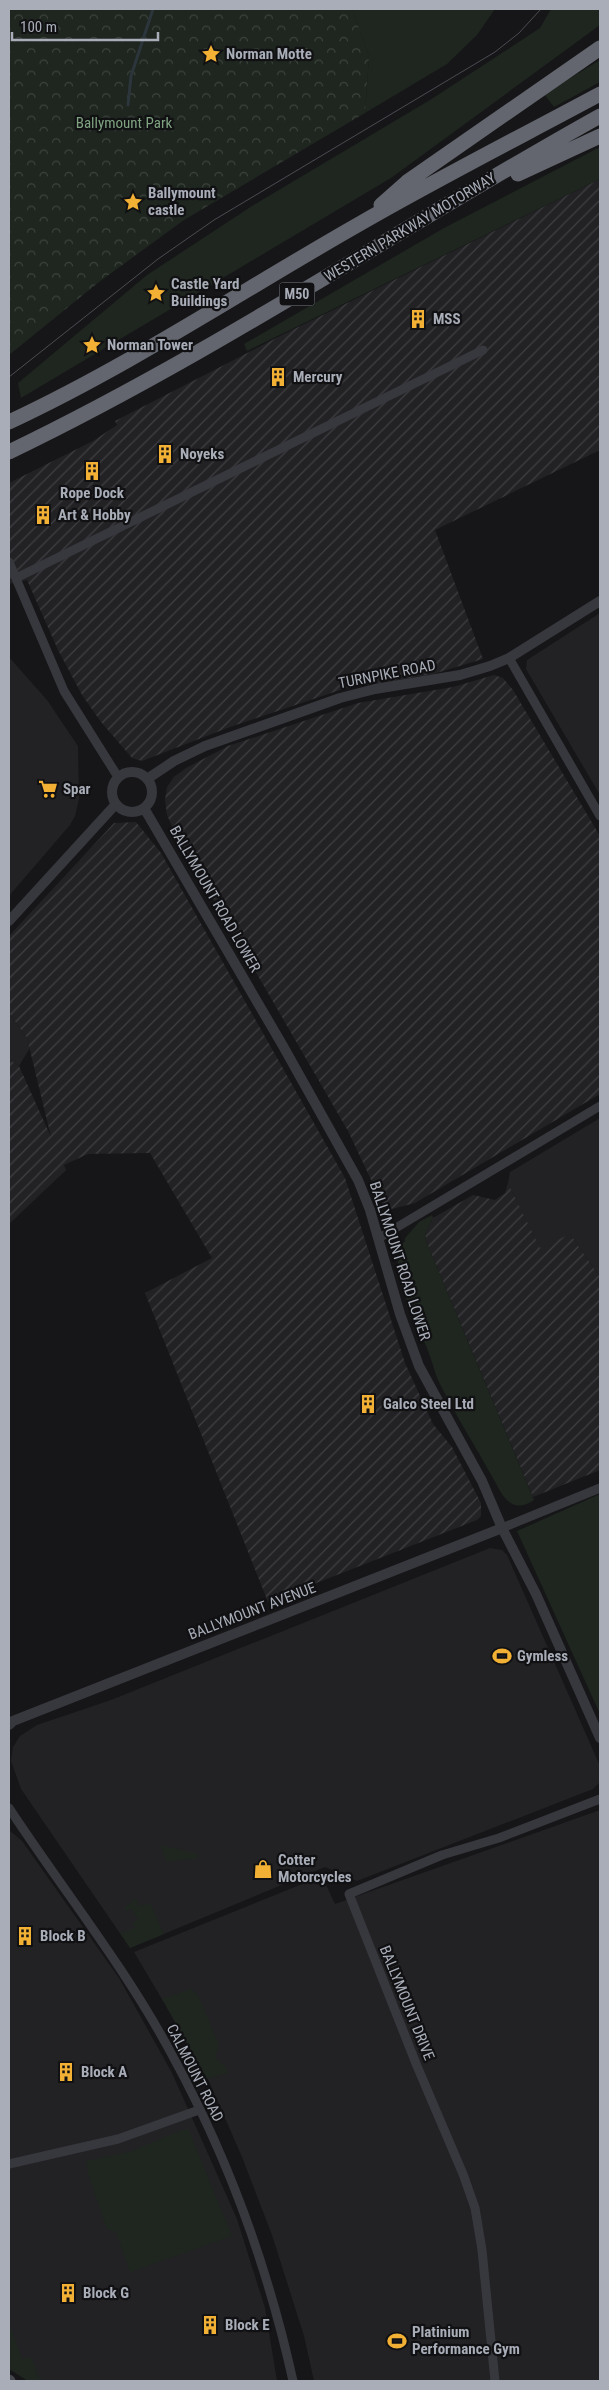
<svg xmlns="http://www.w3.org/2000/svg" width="609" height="2390" viewBox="0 0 609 2390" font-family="'Roboto Condensed',sans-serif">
	<defs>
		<pattern id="industrial-furrows" width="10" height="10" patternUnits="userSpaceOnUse" patternTransform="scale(1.25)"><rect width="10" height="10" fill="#222225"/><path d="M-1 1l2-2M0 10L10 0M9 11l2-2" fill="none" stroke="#3f3f43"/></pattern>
		<pattern id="forest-crowns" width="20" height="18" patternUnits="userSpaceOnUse" patternTransform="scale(1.25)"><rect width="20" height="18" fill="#1e261f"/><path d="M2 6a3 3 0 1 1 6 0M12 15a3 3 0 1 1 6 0" fill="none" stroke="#3c433d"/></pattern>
	</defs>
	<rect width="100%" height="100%" fill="#161618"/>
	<path fill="#222225" d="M600,613V795L526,669L527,660Z
		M9,657L47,700L78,746L79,799L75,816L70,825L9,896Z
		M9,1013L27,1038L30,1048L19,1066L9,1059Z
		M600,1118V1277L570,1234L540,1249L508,1183L510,1172Z
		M490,1548L502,1550L507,1555L600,1766V1782L593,1789L357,1881L325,1867L130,1948L21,1789L11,1761L13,1747L20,1736L37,1725L111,1700Z
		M600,1810V2381H314L304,2336L272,2235L242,2157L204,2070L134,1952L322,1876L335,1904Z
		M9,1830L22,1841L119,1978L172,2073L237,2219L265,2308L277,2381H30L9,2364Z"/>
	<path fill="url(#industrial-furrows)" d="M600,179V450L435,530L483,659L433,674L343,689L230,727L142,761L132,758L101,722L82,695L58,650L27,580L9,584V483L93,441L117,425L115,421L282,335Z
		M494,675L503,678L513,690L600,836V1094L415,1203L388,1210L382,1203L348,1131L174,831L167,815L165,800L167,787L174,777L186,768L228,746L358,703L453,687Z
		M136,822L161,853L345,1178L405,1363L433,1424L452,1447L481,1503V1516L477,1520L268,1602L145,1293L212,1258L150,1153L88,1154L64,1165L66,1170L9,1224V1059L19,1066L51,1137L27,1038L9,1013V936L114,823Z
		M508,1183L540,1248L570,1234L600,1277V1470L533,1497L426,1241L425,1233L433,1218L473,1195L495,1200L505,1193Z"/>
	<path fill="#1e261f" d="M352,9H495L477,35L447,64L365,113L369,56Z
		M551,9H600V25L391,178L21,398L18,383L147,275L252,206L430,100L540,28Z
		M600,60V82L554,107L544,94Z
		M600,147V179L247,351L244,344L444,228Z
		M432,1215L433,1218L425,1233L426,1241L534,1500C519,1510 509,1506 500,1491C481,1455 458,1420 440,1384C434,1372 432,1360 427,1348C418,1326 383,1259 405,1241V1238L419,1222Z
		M600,1494V1714L517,1531Z
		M161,1845L197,1854L196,1859L166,1861Z
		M136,1898L139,1906L150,1903L164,1934L130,1948L120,1933L135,1928L132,1923L138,1920L132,1909L125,1912V1907Z
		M191,1989L198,1995L219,2045L215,2058L226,2067L228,2073L207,2079L162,1999Z
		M182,2130H189L190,2133L232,2236L130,2272L116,2232L107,2229L89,2177L86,2161L129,2152Z
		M9,2322L22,2359L32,2357L38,2377L45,2381H28L9,2369Z"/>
	<path fill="url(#forest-crowns)" d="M9,9H352L369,56L365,113L184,220L99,282L9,355Z"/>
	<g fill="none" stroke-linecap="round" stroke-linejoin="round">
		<path stroke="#2c353c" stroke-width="3" d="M128,105L131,76L153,9"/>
		<path stroke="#37383d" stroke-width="9" d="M9,562L64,691L118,777
			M16,578L483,350
			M509,658L600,816
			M379,1238L600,1106
			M502,1528L600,1488
			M9,1808C63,1890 125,1967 171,2053C227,2155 268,2268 293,2381
			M9,2164L118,2139L199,2110
			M495,2381L482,2250L475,2208L463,2174L417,2066L349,1894L442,1855L499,1838L600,1799"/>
		<path stroke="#37383d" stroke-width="10" d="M112 792a20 20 0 1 1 40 0a20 20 0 1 1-40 0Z
			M147,779L174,761L205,746L340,698L375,689L460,675L490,666L509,658L600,601
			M144,808L283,1046L358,1180L370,1210L400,1314L419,1366L482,1481L502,1528L536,1594L600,1738
			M9,921L116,804
			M9,1725L13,1721L502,1528"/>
		<path stroke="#45474d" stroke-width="11" d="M9,2380L10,2381"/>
		<path stroke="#63666e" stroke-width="15" d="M518,174L600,136
			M381,205L407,182L600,48
			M9,422C131,365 243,290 361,223C439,178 520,137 600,94
			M9,452C213,354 402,226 600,116"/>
		<path stroke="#4a4c52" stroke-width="1" d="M9,377L158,259L214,220L495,52L519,33L541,9"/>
	</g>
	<defs>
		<g id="sight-bare" transform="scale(1.5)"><path d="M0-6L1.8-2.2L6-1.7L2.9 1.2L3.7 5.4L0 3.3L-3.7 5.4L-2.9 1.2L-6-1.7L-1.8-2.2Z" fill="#f2b134" stroke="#111113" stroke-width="2.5" paint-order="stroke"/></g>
		<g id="building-bare" transform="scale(1.5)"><path d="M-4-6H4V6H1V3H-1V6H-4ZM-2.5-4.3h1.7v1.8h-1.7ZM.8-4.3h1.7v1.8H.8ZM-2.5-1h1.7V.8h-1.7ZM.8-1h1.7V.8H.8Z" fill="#f2b134" stroke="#111113" stroke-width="2.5" paint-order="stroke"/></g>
		<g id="supermarket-bare" transform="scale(1.5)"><path d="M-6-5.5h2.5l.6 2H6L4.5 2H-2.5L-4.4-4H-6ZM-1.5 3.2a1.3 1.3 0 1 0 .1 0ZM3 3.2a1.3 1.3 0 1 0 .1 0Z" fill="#f2b134" stroke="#111113" stroke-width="2.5" paint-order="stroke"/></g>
		<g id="stadium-bare" transform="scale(1.5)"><path d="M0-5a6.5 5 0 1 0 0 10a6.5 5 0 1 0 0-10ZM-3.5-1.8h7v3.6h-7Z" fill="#f2b134" stroke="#111113" stroke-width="2.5" paint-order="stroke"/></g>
		<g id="shop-bare" transform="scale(1.5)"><path d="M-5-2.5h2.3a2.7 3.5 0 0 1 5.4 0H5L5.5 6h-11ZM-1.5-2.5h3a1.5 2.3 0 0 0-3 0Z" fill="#f2b134" stroke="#111113" stroke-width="2.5" paint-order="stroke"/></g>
	</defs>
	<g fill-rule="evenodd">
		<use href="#sight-bare" x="211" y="54"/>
		<use href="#sight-bare" x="133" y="202"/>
		<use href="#sight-bare" x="156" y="293"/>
		<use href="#building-bare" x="418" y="319"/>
		<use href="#sight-bare" x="92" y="345"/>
		<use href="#building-bare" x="278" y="377"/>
		<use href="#building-bare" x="165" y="454"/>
		<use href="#building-bare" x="92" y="471"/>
		<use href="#building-bare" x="43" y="515"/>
		<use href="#supermarket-bare" x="48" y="789"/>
		<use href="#building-bare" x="368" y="1404"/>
		<use href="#stadium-bare" x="502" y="1656"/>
		<use href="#shop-bare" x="263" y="1869"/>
		<use href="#building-bare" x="25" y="1936"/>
		<use href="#building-bare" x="66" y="2072"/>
		<use href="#building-bare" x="68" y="2293"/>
		<use href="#building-bare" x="210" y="2325"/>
		<use href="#stadium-bare" x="397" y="2341"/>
	</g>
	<g text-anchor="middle" stroke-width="4.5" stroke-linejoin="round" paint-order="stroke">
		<rect fill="#111113" stroke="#7b7e86" stroke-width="1" x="279.5" y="282.5" width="35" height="23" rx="4"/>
		<g font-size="14" font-weight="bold" fill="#a8adb8">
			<text x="297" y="299">M50</text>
		</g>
		<g font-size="15" font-weight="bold" fill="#a8adb8" stroke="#111113" text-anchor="start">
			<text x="226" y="59">Norman Motte</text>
			<text x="148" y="198">Ballymount<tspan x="148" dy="17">castle</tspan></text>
			<text x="171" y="289">Castle Yard<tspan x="171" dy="17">Buildings</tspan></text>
			<text x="433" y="324">MSS</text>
			<text x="107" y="350">Norman Tower</text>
			<text x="293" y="382">Mercury</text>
			<text x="180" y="459">Noyeks</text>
			<text x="92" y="498" text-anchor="middle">Rope Dock</text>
			<text x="58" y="520">Art &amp; Hobby</text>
			<text x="63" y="794">Spar</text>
			<text x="383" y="1409">Galco Steel Ltd</text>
			<text x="517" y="1661">Gymless</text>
			<text x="278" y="1865">Cotter<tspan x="278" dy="17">Motorcycles</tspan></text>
			<text x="40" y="1941">Block B</text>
			<text x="81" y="2077">Block A</text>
			<text x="83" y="2298">Block G</text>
			<text x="225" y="2330">Block E</text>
			<text x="412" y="2337">Platinium<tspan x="412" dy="17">Performance Gym</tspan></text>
		</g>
		<g font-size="15" fill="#7fa381" stroke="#111113">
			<text x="124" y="128">Ballymount Park</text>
		</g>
		<g font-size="15" fill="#a8adb8" stroke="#111113">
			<text transform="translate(410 227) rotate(-31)" y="5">WESTERN PARKWAY MOTORWAY</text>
			<text transform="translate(387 674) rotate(-11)" y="5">TURNPIKE ROAD</text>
			<text transform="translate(215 899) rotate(60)" y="5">BALLYMOUNT ROAD LOWER</text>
			<text transform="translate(400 1261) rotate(72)" y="5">BALLYMOUNT ROAD LOWER</text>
			<text transform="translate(252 1611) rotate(-21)" y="5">BALLYMOUNT AVENUE</text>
			<text transform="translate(407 2003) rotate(68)" y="5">BALLYMOUNT DRIVE</text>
			<text transform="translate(195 2073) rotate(63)" y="5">CALMOUNT ROAD</text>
		</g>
	</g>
	<rect width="609" height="2390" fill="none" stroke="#a8adb8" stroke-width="20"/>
	<path d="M12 32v8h146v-8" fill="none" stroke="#a8adb8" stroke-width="2.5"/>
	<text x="20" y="32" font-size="15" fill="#a8adb8" stroke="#111113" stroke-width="4" paint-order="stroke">100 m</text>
</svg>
